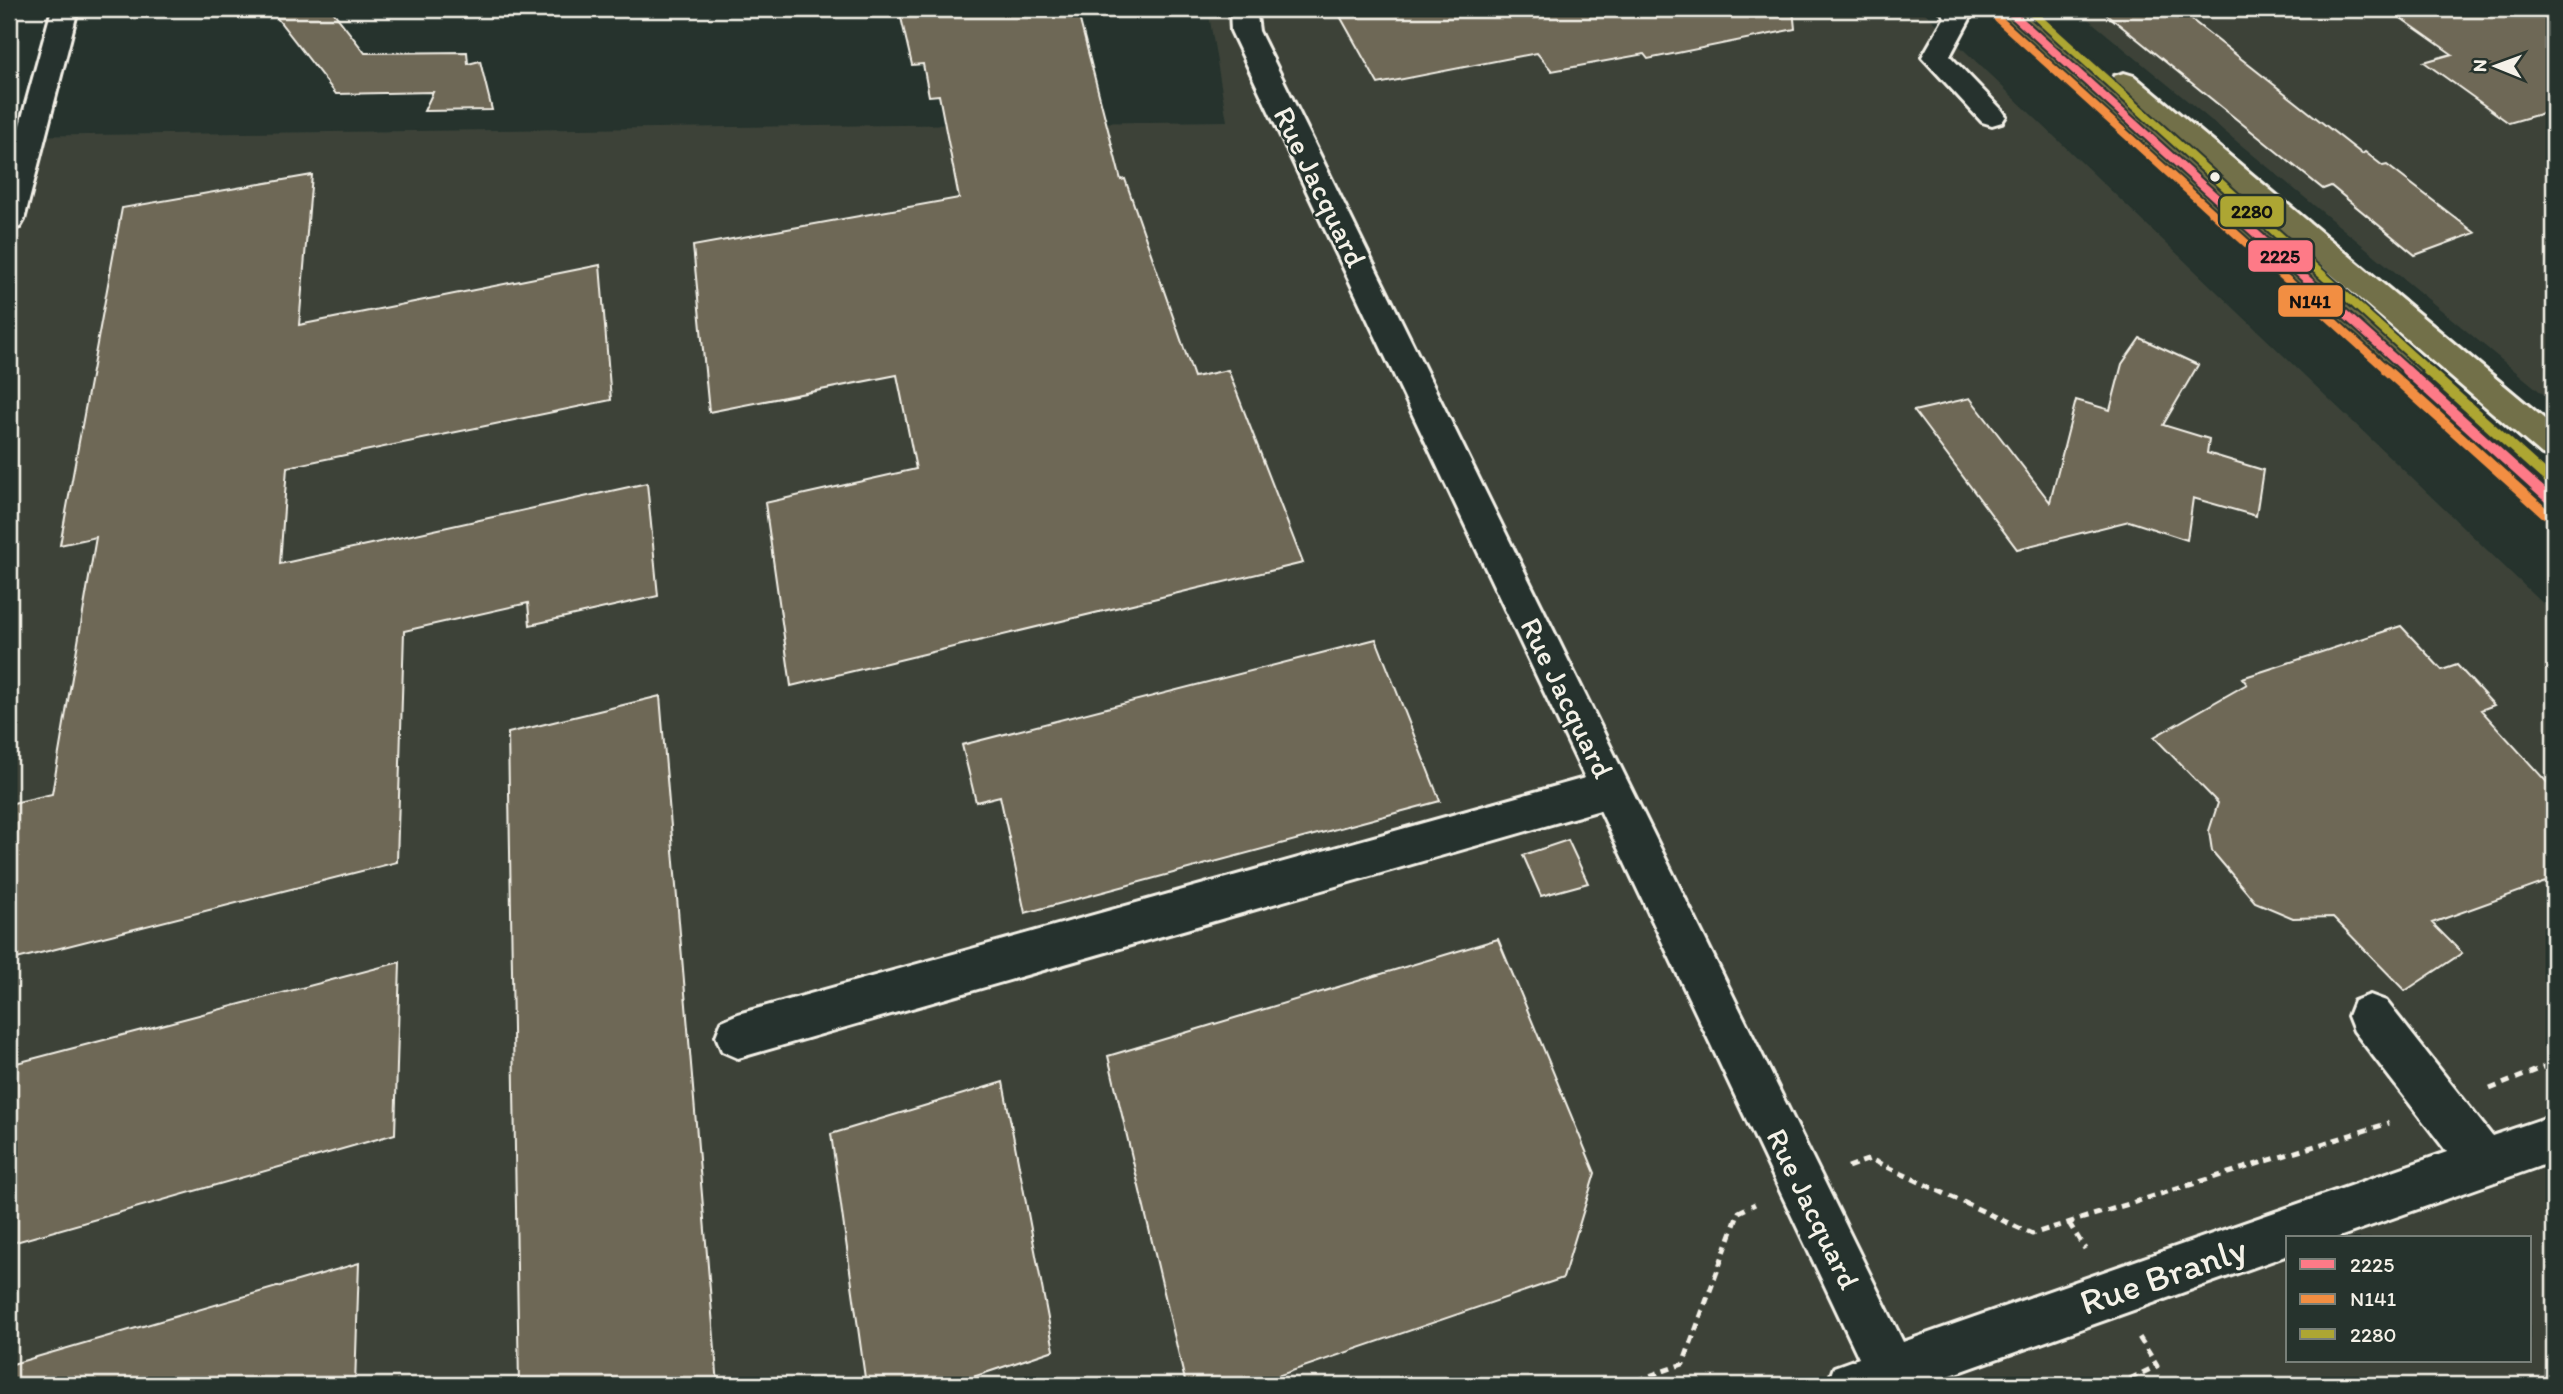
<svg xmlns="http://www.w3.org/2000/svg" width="2563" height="1394" viewBox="0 0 2563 1394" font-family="Itim,sans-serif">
	<rect width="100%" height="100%" fill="#26332d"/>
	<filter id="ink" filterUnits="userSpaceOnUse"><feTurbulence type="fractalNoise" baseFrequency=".0143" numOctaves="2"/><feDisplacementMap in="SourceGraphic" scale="14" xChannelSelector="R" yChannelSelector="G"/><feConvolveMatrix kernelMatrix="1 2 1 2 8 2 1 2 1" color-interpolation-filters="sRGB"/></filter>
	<g filter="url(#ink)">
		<path fill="#3c4339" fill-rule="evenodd" d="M1208,9H1921L2554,614V1385H9V136L1227,121ZM2288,1238H2530V1361H2288Z
			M2076,9H2554V403Z"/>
		<path fill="#6e6756" stroke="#f4f1e8" stroke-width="2" d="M270,9H331L365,53L467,52L468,64L480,61L492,110L424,111L433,92L336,94Z
			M899,9H1077L1121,180L1125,179L1194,377L1228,370L1303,563L791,686L765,503L916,469L897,375L709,412L693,246L959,198L939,95L929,96L923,64L912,65Z
			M1336,9H1793L1795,29L1648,59L1644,54L1552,71L1537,53L1378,84Z
			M2100,9H2178L2362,154L2365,152L2383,166L2387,165L2475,233L2415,255L2331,186L2323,189Z
			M2388,9H2554V110L2509,123L2424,62L2452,54Z
			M312,175L299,325L600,265L611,400L287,467L280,564L647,483L658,596L530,625L528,603L404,631L397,862L9,961V826L13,803L52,794L96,537L60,545L122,208Z
			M2140,338L2198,365L2163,425L2209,439L2207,453L2263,470L2256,516L2193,498L2187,540L2129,521L2017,549L1914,411L1970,398L2050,502L2076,400L2110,410L2122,364Z
			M2401,626L2442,670L2457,665L2494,705L2481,710L2554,790V879L2432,923L2462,953L2405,991L2333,917L2293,918L2255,902L2212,851L2209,831L2218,803L2154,737L2247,684L2242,678Z
			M1376,639L1440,801L1025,913L1000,796L976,802L962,745Z
			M660,696L718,1385H519L508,733Z
			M1568,840L1588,883L1541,896L1523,855Z
			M1498,939L1595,1173L1563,1278L1251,1385H1186L1108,1056Z
			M400,962L395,1134L9,1244V1065Z
			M1003,1082L1054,1350L949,1385H866L831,1134Z
			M359,1263L355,1385H9V1365Z"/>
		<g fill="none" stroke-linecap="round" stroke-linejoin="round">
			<g stroke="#f4f1e8" stroke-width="6">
				<path id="minor" d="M52,9H78L24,220L20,227L9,230V165Z
					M1230,9H1256L1259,31L1903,1342L2447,1152L2354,1031L2348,1016L2354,1001L2370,995L2386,1001L2492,1136L2554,1115V1161L2336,1238H2288V1255L1923,1385H1827L1834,1367L1859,1358L1600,810L738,1058L722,1051L716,1036L722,1021L738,1014L1585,778L1231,31Z
					M1939,9H1968L1972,15L1950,56L2002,110L2006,116L2002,122L1992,125L1982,122L1922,57L1945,17Z"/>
			</g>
			<g stroke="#f4f1e8" stroke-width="6">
				<path id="major" d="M1994,9H2023L2554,482V517L2542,513Z
					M2124,73L2134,76L2554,427V459L2542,455L2114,88L2110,82L2114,76Z"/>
			</g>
			<path stroke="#f4f1e8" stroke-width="5" stroke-dasharray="8 6" stroke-linecap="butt" d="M2490,1089L2554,1063
				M1848,1167L1870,1159L2032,1234L2389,1123
				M2069,1223L2085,1249
				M1624,1385L1683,1364L1739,1212L1755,1204
				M2117,1385L2157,1366L2139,1337"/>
			<use href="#minor" fill="#26332d" fill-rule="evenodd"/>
			<use href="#major" fill="#726f4a" fill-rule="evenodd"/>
			<g stroke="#26332d" stroke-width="12">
				<path id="bus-1-far1" d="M2007,9L2408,371"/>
			</g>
			<g stroke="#26332d" stroke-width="15">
				<path id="bus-1" d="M2406,370L2554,503"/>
			</g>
			<g stroke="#26332d" stroke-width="12">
				<path id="bus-2-far1" d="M1998,19L2388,371"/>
			</g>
			<g stroke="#26332d" stroke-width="15">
				<path id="bus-2" d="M2386,370L2545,513"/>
			</g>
			<g stroke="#26332d" stroke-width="12">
				<path id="bus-3-far1" d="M2028,9L2429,371"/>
			</g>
			<g stroke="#26332d" stroke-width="15">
				<path id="bus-3" d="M2427,370L2554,484"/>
			</g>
			<use href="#bus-1-far1" stroke="#fe7a87" stroke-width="8"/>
			<use href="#bus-1" stroke="#fe7a87" stroke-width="10"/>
			<use href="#bus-2-far1" stroke="#f28e42" stroke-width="8"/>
			<use href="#bus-2" stroke="#f28e42" stroke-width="10"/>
			<use href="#bus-3-far1" stroke="#ada633" stroke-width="8"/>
			<use href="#bus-3" stroke="#ada633" stroke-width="10"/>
		</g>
	</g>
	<circle fill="#f4f1e8" stroke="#26332d" stroke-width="2.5" cx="2215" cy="177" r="6"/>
	<g text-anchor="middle" stroke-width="5" stroke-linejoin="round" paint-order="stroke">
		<g font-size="30" fill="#f4f1e8" stroke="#26332d">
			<text transform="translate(1320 187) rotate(64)" y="10">Rue Jacquard</text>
			<text transform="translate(1567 698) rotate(64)" y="10">Rue Jacquard</text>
			<text transform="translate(1813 1209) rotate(64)" y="10">Rue Jacquard</text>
		</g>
		<g font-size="37" fill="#f4f1e8" stroke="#26332d">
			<text transform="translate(2163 1275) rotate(-19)" y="13">Rue Branly</text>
		</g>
	</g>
	<g stroke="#26332d" stroke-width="2.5">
		<rect x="2219" y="195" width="66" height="33" rx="7" fill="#ada633"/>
		<rect x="2247" y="239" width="67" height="34" rx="7" fill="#fe7a87"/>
		<rect x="2277" y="284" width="67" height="34" rx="7" fill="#f28e42"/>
	</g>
	<g font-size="19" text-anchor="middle" font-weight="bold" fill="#111">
		<text x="2252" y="218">2280</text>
		<text x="2280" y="263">2225</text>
		<text x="2310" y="308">N141</text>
	</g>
	<rect width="2563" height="1394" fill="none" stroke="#26332d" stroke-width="35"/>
	<rect x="18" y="18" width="2528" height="1359" fill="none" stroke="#f4f1e8" stroke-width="2.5" filter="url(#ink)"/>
	<rect x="2286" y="1236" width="245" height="126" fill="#26332d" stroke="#787f78" stroke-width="2"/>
	<rect x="2300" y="1259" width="35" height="10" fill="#fe7a87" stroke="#787f78" stroke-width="2"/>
	<text x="2350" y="1272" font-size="21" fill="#f4f1e8">2225</text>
	<rect x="2300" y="1294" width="35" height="10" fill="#f28e42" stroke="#787f78" stroke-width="2"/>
	<text x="2350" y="1306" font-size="21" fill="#f4f1e8">N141</text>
	<rect x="2300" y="1329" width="35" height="10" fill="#ada633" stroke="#787f78" stroke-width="2"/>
	<text x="2350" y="1342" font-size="21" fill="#f4f1e8">2280</text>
	<g transform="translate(2496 66) rotate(271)" stroke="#26332d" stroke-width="5" paint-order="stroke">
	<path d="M0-5L12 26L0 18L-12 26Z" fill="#f4f1e8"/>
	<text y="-10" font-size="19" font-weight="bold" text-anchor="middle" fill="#f4f1e8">N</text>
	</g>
</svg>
